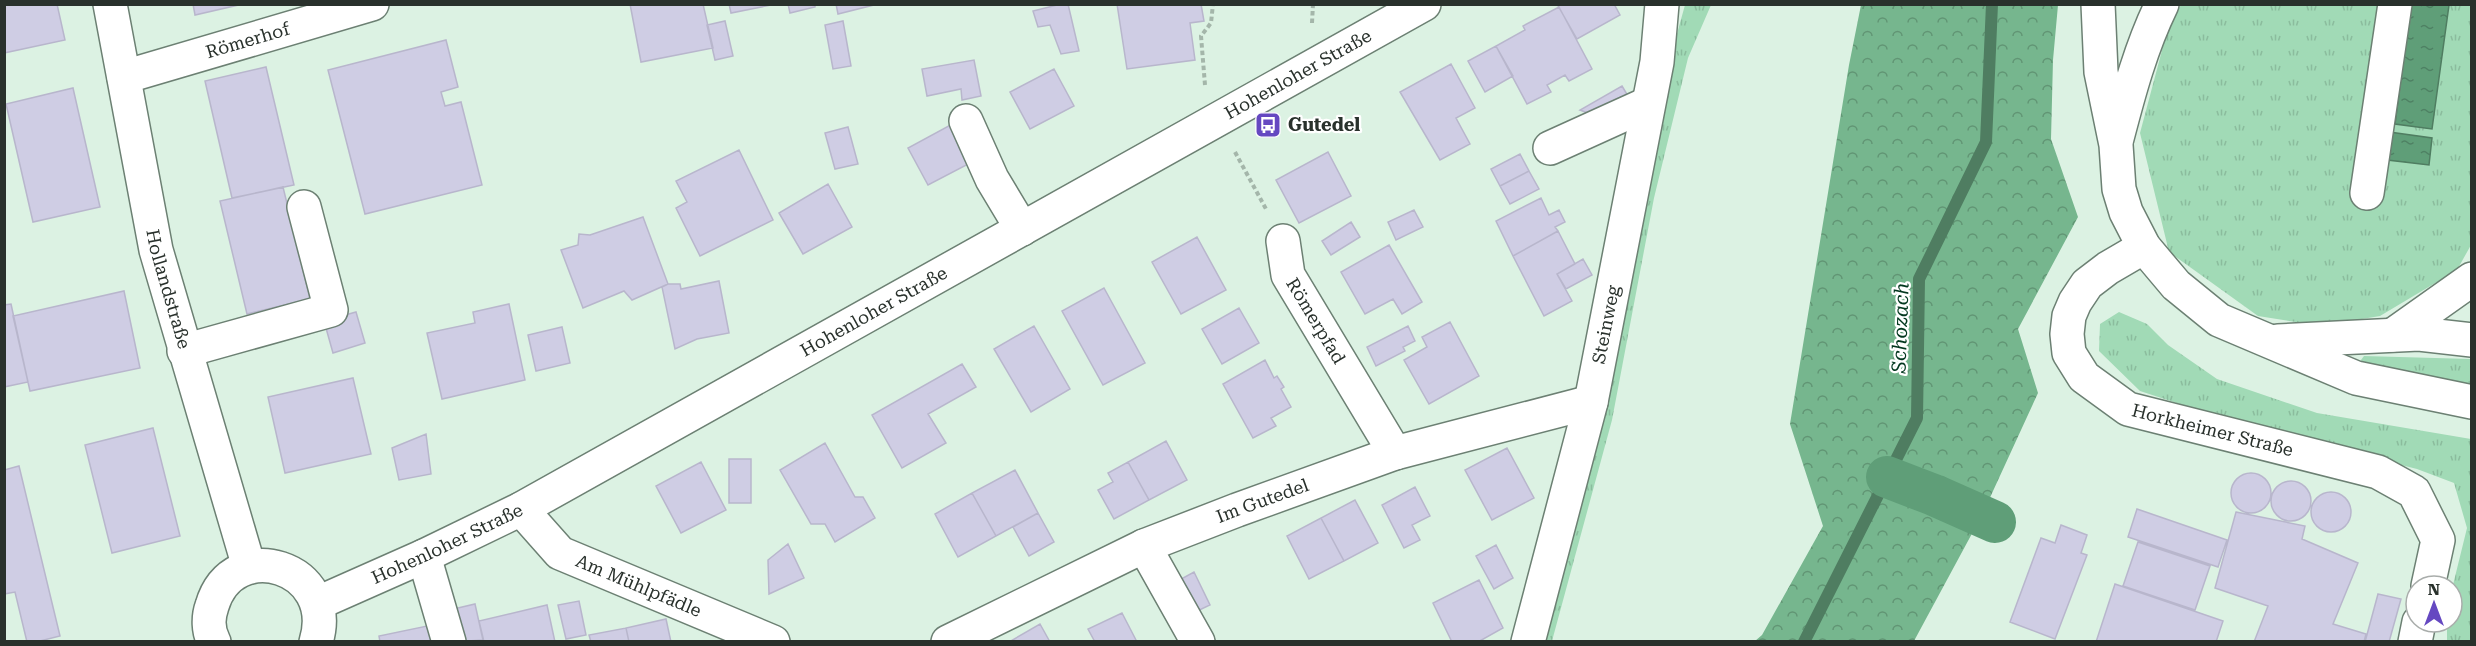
<svg xmlns="http://www.w3.org/2000/svg" width="2476" height="646" viewBox="0 0 2476 646" font-family="'Roboto Serif',serif">
	<defs>
		<pattern id="grass-tufts" width="24" height="20" patternUnits="userSpaceOnUse" patternTransform="scale(1.5)"><rect width="24" height="20" fill="#a1dab6"/><path d="M3 7l-1-3M5 7V3M7 7l1-3M15 17l-1-3M17 17v-4M19 17l1-3" fill="none" stroke="#8bbc9d"/></pattern>
		<pattern id="forest-crowns" width="20" height="18" patternUnits="userSpaceOnUse" patternTransform="scale(1.5)"><rect width="20" height="18" fill="#76b68e"/><path d="M2 6a3 3 0 1 1 6 0M12 15a3 3 0 1 1 6 0" fill="none" stroke="#619574"/></pattern>
		<pattern id="water-ripples" width="26" height="14" patternUnits="userSpaceOnUse" patternTransform="scale(1.5)"><rect width="26" height="14" fill="#5f9e78"/><path d="M2 4q2-2 4 0t4 0M15 11q2-2 4 0t4 0" fill="none" stroke="#4e8163"/></pattern>
	</defs>
	<rect width="100%" height="100%" fill="#dcf2e3"/>
	<path fill="url(#grass-tufts)" d="M1685,5H1711L1688,58L1654,198L1612,420L1552,641L1542,642L1668,66Z
		M2181,5H2471V245L2457,270L2380,316L2320,326L2258,316L2169,252L2140,133L2169,24Z
		M2119,312L2147,324L2168,345L2217,379L2317,413L2471,439V641H2447V622H2452V589L2467,528L2454,483L2417,469L2244,425L2140,391L2099,351L2100,324Z
		M2364,356L2471,359V385L2363,363L2361,360Z"/>
	<path fill="url(#forest-crowns)" d="M1861,5H2058L2053,60L2051,139L2078,217L2018,329L2038,393L1982,515L1914,641H1755L1762,635L1823,526L1790,424L1849,65Z"/>
	<path fill="url(#water-ripples)" stroke="#4f7d61" stroke-width="1.5" d="M2405,5H2449L2432,129L2395,124L2408,24Z
		M2382,131L2432,138L2429,165L2379,159Z"/>
	<g fill="none" stroke-linecap="round" stroke-linejoin="round">
		<path stroke="#4f7d61" stroke-width="12" d="M1804,642L1917,418L1919,279L1986,142L1992,4"/>
		<path stroke="#5f9e78" stroke-width="42" d="M1887,477L1934,495L1995,522"/>
	</g>
	<path fill="#cfcde4" stroke="#b8b6cc" stroke-width="1.5" d="M4,4H57L65,40L4,53Z
		M193,4H243L195,15Z
		M630,4H703L713,48L641,62Z
		M729,4H776L731,13Z
		M788,4H815V7L790,13Z
		M836,4H878L838,14Z
		M1061,4H1068L1079,51L1061,54L1050,25L1038,27L1033,11Z
		M1117,4H1201L1204,21L1190,23L1195,60L1127,69Z
		M1557,4H1614L1620,15L1577,39Z
		M1559,7L1592,69L1569,81L1565,75L1547,85L1551,92L1527,104L1496,46L1525,30L1523,26Z
		M725,21L733,56L715,60L707,25Z
		M843,21L851,66L833,69L825,25Z
		M446,40L458,87L441,92L445,106L461,102L482,185L365,214L328,70Z
		M1496,46L1513,76L1485,92L1468,61Z
		M974,60L981,96L962,100L961,89L927,96L922,69Z
		M1451,64L1475,108L1456,118L1470,144L1440,160L1400,92Z
		M266,67L294,185L232,198L205,81Z
		M1054,69L1074,106L1030,129L1010,92Z
		M1622,86L1631,101L1603,119L1580,110Z
		M73,88L100,207L33,222L6,104Z
		M956,122L976,160L928,185L908,148Z
		M848,127L858,164L835,169L825,133Z
		M739,150L773,220L700,256L676,208L687,202L676,181Z
		M1328,152L1351,196L1299,223L1276,180Z
		M1520,154L1529,171L1500,186L1491,169Z
		M1529,171L1539,189L1510,204L1500,186Z
		M828,184L852,227L803,254L779,213Z
		M283,187L310,299L247,314L220,201Z
		M1541,198L1549,215L1559,210L1565,222L1555,227L1558,231L1513,256L1496,221Z
		M1414,210L1423,227L1396,240L1388,222Z
		M643,217L668,284L632,300L624,291L583,308L561,250L578,245L579,234L590,235Z
		M1351,222L1360,237L1331,255L1322,241Z
		M1558,231L1575,264L1557,274L1572,301L1544,316L1513,256Z
		M1197,237L1226,290L1181,314L1152,262Z
		M1389,245L1422,302L1402,314L1393,299L1365,314L1341,272Z
		M1583,259L1592,275L1566,289L1557,274Z
		M719,281L729,333L697,339L675,349L662,287L668,284H680L681,289Z
		M1104,288L1145,363L1103,385L1062,311Z
		M124,291L140,368L30,391L13,316Z
		M11,304L28,382L4,387V305Z
		M509,304L525,380L442,399L427,333L475,323L473,312Z
		M1239,308L1259,343L1222,364L1202,329Z
		M356,312L365,343L333,353L324,321Z
		M1450,322L1479,376L1429,404L1404,360L1427,347L1422,337Z
		M1034,326L1070,389L1031,412L994,349Z
		M1408,326L1415,341L1403,347L1405,351L1376,366L1367,347Z
		M562,327L570,363L536,371L528,335Z
		M1265,360L1274,378L1277,376L1284,387L1281,389L1291,407L1271,418L1276,426L1253,438L1223,384Z
		M962,364L976,387L928,414L946,443L902,468L872,415Z
		M353,378L371,454L285,473L268,397Z
		M153,428L180,536L112,553L85,445Z
		M426,434L431,474L399,480L392,448Z
		M1166,441L1187,480L1149,500L1128,462Z
		M825,443L855,497H863L875,518L835,542L825,524H811L780,470Z
		M1507,448L1534,498L1492,520L1465,470Z
		M729,459H751V503H729Z
		M701,462L726,510L681,533L656,486Z
		M1128,462L1149,500L1114,519L1098,490L1113,482L1108,473Z
		M19,466L60,636L36,642H27L15,592L4,594V470Z
		M1015,470L1038,513L996,536L972,493Z
		M2231 493a20 20 0 1 1 40 0a20 20 0 1 1-40 0Z
		M2271 501a20 20 0 1 1 40 0a20 20 0 1 1-40 0Z
		M1415,487L1430,516L1412,525L1420,540L1404,548L1382,505Z
		M2311 512a20 20 0 1 1 40 0a20 20 0 1 1-40 0Z
		M972,493L996,536L958,557L935,514Z
		M1355,500L1378,543L1344,561L1321,518Z
		M2137,509L2227,540L2218,567L2128,537Z
		M2236,512L2305,526L2302,539L2358,563L2333,624L2366,634L2364,642H2254L2268,606L2215,588Z
		M1038,513L1054,542L1029,556L1013,527Z
		M1321,518L1344,561L1309,579L1287,536Z
		M2061,525L2087,535L2081,553L2087,555L2055,639L2010,622L2041,538L2055,543Z
		M2138,542L2210,566L2195,610L2123,586Z
		M788,544L804,578L769,594L768,560Z
		M1496,545L1513,578L1494,589L1476,556Z
		M1194,572L1210,605L1191,614L1172,584Z
		M1479,580L1503,628L1478,642H1452L1433,603Z
		M2115,584L2223,621L2216,642H2096Z
		M2378,594L2401,599L2389,642H2365Z
		M579,601L586,635L566,639L558,605Z
		M475,604L483,640L453,642L445,611Z
		M547,605L555,642H484L479,621Z
		M1122,613L1137,642H1095L1088,629Z
		M666,619L671,642H629L626,628Z
		M1040,624L1050,642H1009Z
		M427,626L432,642H380L379,636Z
		M626,628L629,642H591L589,635Z"/>
	<g fill="none" stroke-linecap="round" stroke-linejoin="round">
		<g stroke="#6c8073" stroke-width="36">
			<g id="minor">
				<path id="s1" d="M110,4L156,250L249,567"/>
				<path d="M2098,4L2101,72L2116,145L2119,189L2126,212L2144,247L2176,285L2219,320L2356,378L2472,402"/>
				<path id="s2" d="M124,77L372,4"/>
				<path d="M966,121L992,179L1022,229"/>
				<path d="M2117,138C2129,92 2141,47 2162,4"/>
				<path d="M1550,148L1647,104"/>
				<path d="M2367,193L2395,4"/>
				<path id="s3" d="M1283,241L1288,275L1395,453"/>
				<path id="s4" d="M2144,247L2108,268L2087,284L2075,302L2069,316L2067,334L2069,353L2084,377L2128,409L2378,472L2414,492L2438,540L2428,586"/>
				<path d="M2393,335L2472,279"/>
				<path d="M2278,341L2419,334L2472,340"/>
				<path d="M184,351L331,310L304,207"/>
				<path id="s5" d="M521,509L560,553L773,642"/>
				<path d="M1144,546L1198,642"/>
				<path d="M424,556L449,642"/>
				<path id="s6" d="M318,603L424,556L521,509L1424,4"/>
				<path d="M214,642C208,631 208,617 212,606C233,534 339,566 316,642"/>
				<path id="s7" d="M948,642L1144,546L1237,510L1395,453L1591,402"/>
				<path id="s8" d="M1528,642L1591,402L1657,62L1662,4"/>
				<path d="M2415,642L2419,622"/>
			</g>
		</g>
		<path stroke="#a4b6aa" stroke-width="4" stroke-dasharray="4.5 3" stroke-linecap="butt" d="M1312,23L1313,4
			M1205,85L1201,36L1211,23L1213,4
			M1235,152L1266,209"/>
		<use href="#minor" stroke="#fff" stroke-width="33"/>
	</g>
	<defs>
		<g id="bus-square" transform="scale(1.35)"><rect x="-9" y="-9" width="18" height="18" rx="4" fill="#6548c1" stroke="#fff"/><path d="M-5-6H5V4H4V6H2V4H-2V6H-4V4H-5ZM-3.5-4V0h7V-4ZM-3.5 1.2v1.5H-2V1.2ZM2 1.2v1.5H3.5V1.2Z" fill="#fff"/></g>
	</defs>
	<g fill-rule="evenodd">
		<use href="#bus-square" x="1268" y="125"/>
	</g>
	<g text-anchor="middle" stroke-width="4.5" stroke-linejoin="round" paint-order="stroke">
		<g font-size="18" fill="#29312c" stroke="#fff">
			<text dy="6" stroke="none"><textPath href="#s2" startOffset="129">Römerhof</textPath></text>
			<text dy="6" stroke="none"><textPath href="#s6" startOffset="1114">Hohenloher Straße</textPath></text>
			<text dy="6" stroke="none"><textPath href="#s1" startOffset="291">Hollandstraße</textPath></text>
			<text dy="6" stroke="none"><textPath href="#s6" startOffset="628">Hohenloher Straße</textPath></text>
			<text dy="6" stroke="none"><textPath href="#s3" startOffset="88">Römerpfad</textPath></text>
			<text dy="6" stroke="none"><textPath href="#s8" startOffset="327">Steinweg</textPath></text>
			<text dy="6" stroke="none"><textPath href="#s4" startOffset="312">Horkheimer Straße</textPath></text>
			<text dy="6" stroke="none"><textPath href="#s7" startOffset="345">Im Gutedel</textPath></text>
			<text dy="6" stroke="none"><textPath href="#s6" startOffset="142">Hohenloher Straße</textPath></text>
			<text dy="6" stroke="none"><textPath href="#s5" startOffset="144">Am Mühlpfädle</textPath></text>
		</g>
		<g font-size="18" font-weight="bold" fill="#29312c" stroke="#fff" text-anchor="start">
			<text x="1288" y="131">Gutedel</text>
		</g>
		<g font-size="20" font-style="italic" fill="#02371e" stroke="#fff">
			<text transform="translate(1900 328) rotate(-88)" y="7">Schozach</text>
		</g>
	</g>
	<rect width="2476" height="646" fill="none" stroke="#29312c" stroke-width="12"/>
	<g transform="translate(2434 604)"><circle r="28" fill="#ffffff" stroke="#a9adab" stroke-width="1.5"/>
	<path d="M0-4.5L10 22L0 15L-10 22Z" fill="#6548c1"/>
	<text y="-9" font-size="16" font-weight="bold" text-anchor="middle" fill="#29312c">N</text>
	</g>
</svg>
